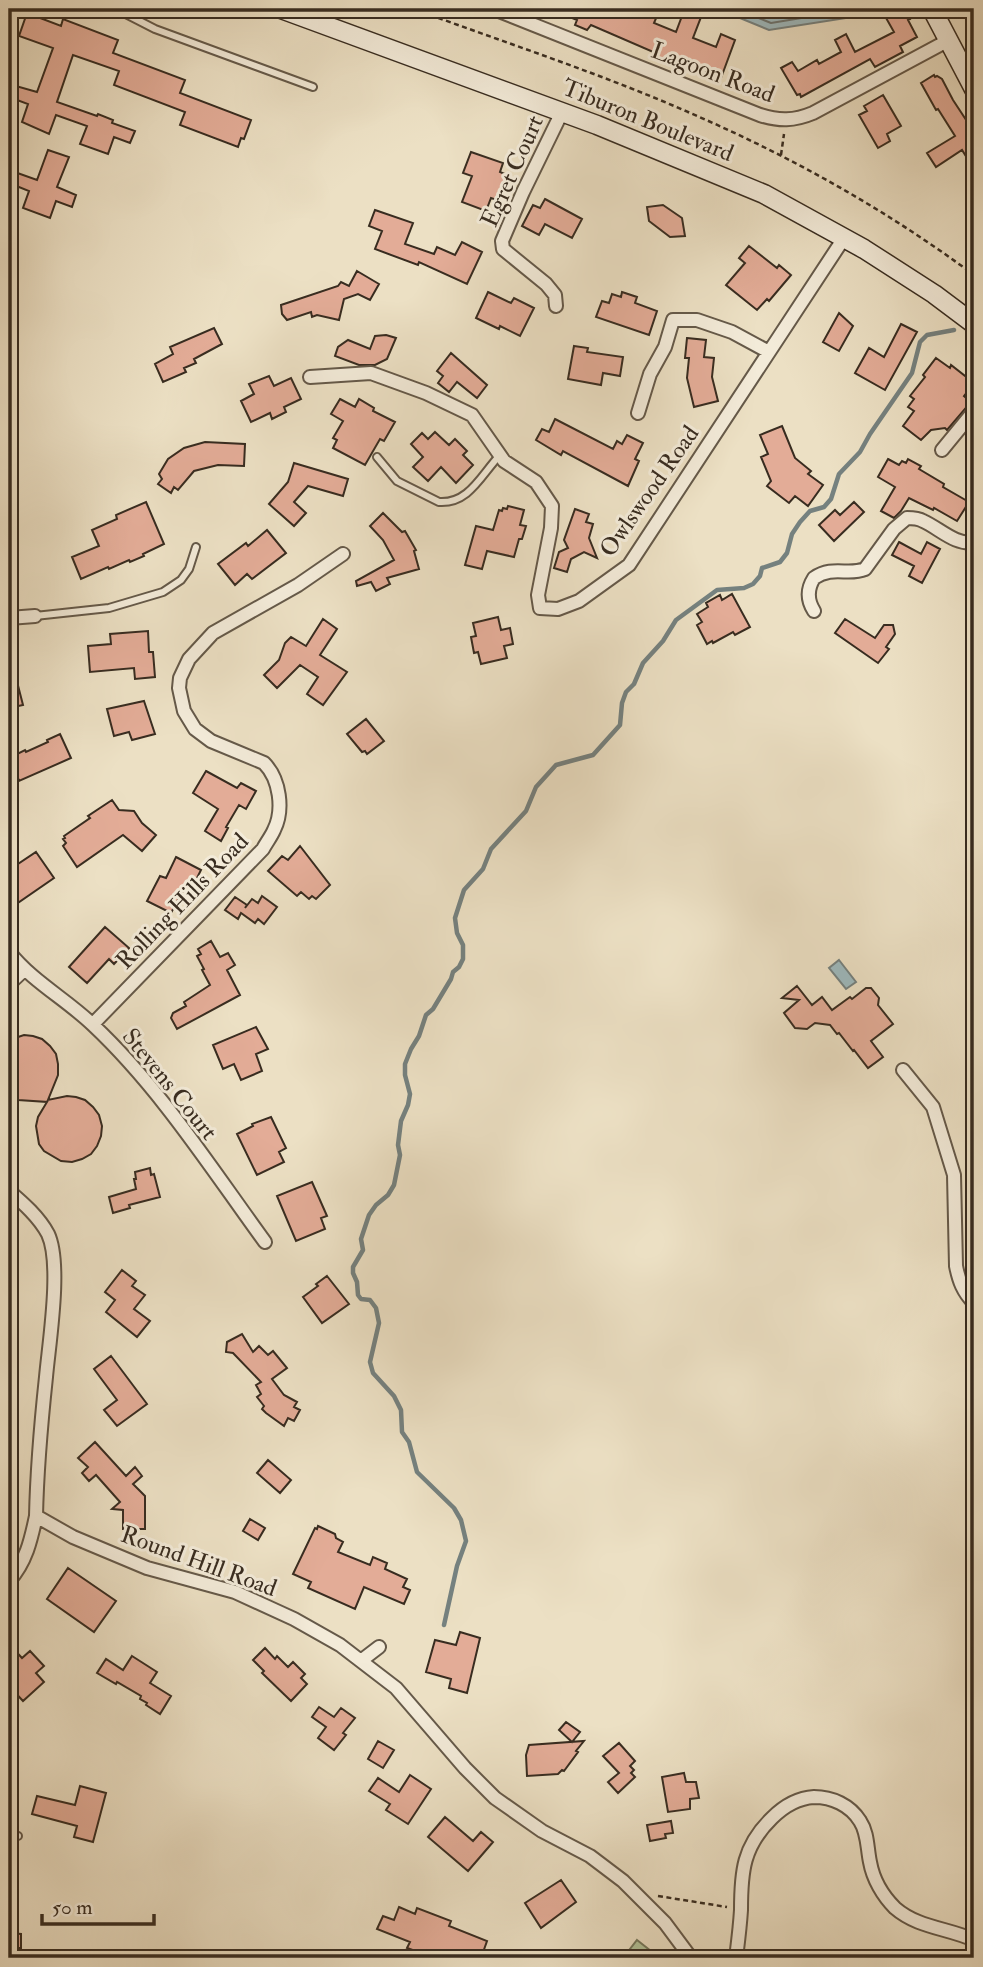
<svg xmlns="http://www.w3.org/2000/svg" width="983" height="1967" viewBox="0 0 983 1967" font-family="'IM FELL Double Pica',serif">
	<rect width="100%" height="100%" fill="#ece0c4"/>
	<filter id="stains"><feTurbulence type="fractalNoise" baseFrequency=".00286" numOctaves="4"/><feColorMatrix values="0 0 0 0 .2 0 0 0 0 .09 0 0 0 0 .02 0 0 0 .5 -.17"/></filter>
	<radialGradient id="worn" r=".72"><stop offset=".6" stop-color="#630" stop-opacity="0"/><stop offset="1" stop-color="#630" stop-opacity=".3"/></radialGradient>
	<path fill="#b2c399" stroke="#75785c" stroke-width="2" d="M637,1940L656,1955L654,1958H623Z"/>
	<path fill="#9ebabf" stroke="#75817f" stroke-width="2" d="M718,9H841L846,18L769,30Z
		M839,960L856,982L846,989L829,968Z"/>
	<g fill="none" stroke-linecap="round" stroke-linejoin="round">
		<path stroke="#6b7370" stroke-width="2" d="M736,9L771,23L832,13L835,9"/>
		<path stroke="#75817f" stroke-width="4.5" d="M444,1625L457,1566L466,1541L461,1520L454,1508L417,1472L409,1442L402,1432L401,1410L394,1396L373,1373L370,1362L379,1323L376,1308L370,1300L361,1299L358,1295L357,1282L353,1273V1267L363,1250L361,1239L369,1215L376,1205L388,1195L394,1185L400,1155L398,1145L401,1121L408,1105L410,1094L405,1075V1064L411,1049L419,1036L426,1015L433,1009L451,979L453,972L459,967L463,959V945L457,933L455,918L464,890L483,869L491,849L526,811L536,787L556,765L593,755L620,725L622,703L626,692L634,684L643,663L663,641L676,620L717,590L744,588L753,584L760,576L762,568L780,562L787,553L792,534L800,522L810,511L824,507L831,499L839,474L860,452L870,434L912,373L920,342L927,335L954,330"/>
	</g>
	<path fill="#e3ac97" stroke="#382c20" stroke-width="2" d="M551,9H620L637,15L639,9H660L654,23L676,32L682,16L689,13L701,17L693,38L716,47L721,34L735,40L721,78L684,61L681,67L656,58L658,54L591,25L587,30L575,25L577,20Z
		M881,9H905L910,19L908,20L917,37L900,46L903,52L875,67L870,59L801,97L800,94L797,95L781,68L792,62L798,71L817,60L819,64L841,52L835,40L846,34L855,52L894,32Z
		M27,13L61,26L63,19L118,40L113,53L185,80L180,93L251,120L244,139L241,138L238,147L180,125L185,112L114,85L119,71L73,55L57,102L97,116L98,114L113,120L112,123L135,131L130,143L114,137L108,154L80,144L87,126L56,115L49,134L22,122L28,104L9,97V84L37,92L53,48L19,36Z
		M934,75L935,77L937,76L942,79L953,100L974,132V169L962,150L936,167L927,153L955,136L938,109L936,110L921,83Z
		M883,95L901,126L887,134L890,141L878,148L859,115L867,111L864,106Z
		M48,150L69,157L57,187L76,195L72,207L56,201L50,218L23,208L29,191L9,183V170L37,180Z
		M471,152L503,163L500,172L509,176L500,201L491,198L486,211L462,202L472,176L463,173Z
		M545,199L582,219L572,238L545,224L539,235L522,226L533,205L540,208Z
		M663,205L682,218L685,236L670,237L649,221L647,207Z
		M375,210L413,223L405,244L434,254L437,247L455,255L462,242L482,252L467,284L419,262L418,265L375,249L382,231L369,226Z
		M749,246L777,268L779,265L791,275L769,301L767,299L757,310L726,285L745,263L739,258Z
		M357,271L379,284L370,300L358,294L344,299L339,320L317,315L312,317L311,312L287,320L282,314L281,305L338,286L341,282L349,286Z
		M488,292L511,303L514,298L534,308L520,336L500,326L499,329L476,318Z
		M622,292L637,297L635,303L657,311L649,335L596,317L602,301L609,303L612,294L621,297Z
		M839,313L853,326L839,351L823,342Z
		M901,324L917,332L885,390L855,373L869,348L884,357Z
		M214,328L222,344L194,359L196,363L184,368L186,372L163,382L155,364L173,354L170,347Z
		M386,335L396,338L387,359L375,365H359L335,356L338,347L348,340L370,349L375,336Z
		M687,338L706,340L704,357L714,358L712,377L718,401L694,407L687,378L689,358H685Z
		M574,346L588,348L587,352L623,357L620,376L603,373L601,385L568,379Z
		M451,353L487,385L477,398L457,382L449,392L438,383L443,376L437,371Z
		M936,358L950,368L951,365L974,383L964,396L971,402L947,430L945,428L931,430L921,440L903,426L914,411L908,407L914,399L910,396L925,377L923,375Z
		M269,376L274,386L291,378L301,399L284,407L286,412L272,419L270,413L251,422L241,401L254,394L249,384Z
		M340,399L355,407L359,399L374,408L373,411L395,422L384,441L380,439L365,465L333,448L337,440L333,438L343,421L331,414Z
		M555,419L613,449L617,441L622,444L627,435L643,443L635,459L639,461L628,486L563,451L561,455L536,440L542,429L549,432Z
		M782,426L795,458L811,471L808,474L823,485L808,506L795,496L789,503L767,486L771,481L761,457L768,454L760,435Z
		M435,432L449,445L455,439L467,451L463,455L473,465L456,483L441,467L428,481L413,467L423,457L411,444L422,433L428,439Z
		M205,442L245,444L244,466L218,465L194,471L178,490L174,487L171,493L158,484L162,479L159,474L168,459L184,448Z
		M888,459L899,465L902,461L906,463L908,459L921,466L919,469L944,484L943,487L969,502L957,521L934,508L933,510L909,498L901,511L894,518L881,511L895,487L878,477Z
		M294,463L348,479L343,496L308,486L294,502L306,513L294,526L269,504L288,482Z
		M146,502L164,544L143,554L144,556L130,562L129,560L109,569L108,567L81,579L72,557L99,546L92,530L117,519L116,515Z
		M854,502L864,512L834,541L819,525L835,510L840,515Z
		M508,506L524,510L520,525L526,526L522,539H519L514,557L487,551L482,569L465,565L476,526L493,530L499,510L502,511L503,508L507,509Z
		M575,509L589,514L586,522L593,524L589,538L597,558L584,552L571,559L567,572L554,568L559,552L568,548L564,540Z
		M383,513L402,532L405,531L416,550L414,551L419,569L387,578L390,584L376,591L371,582L357,586L356,581L394,560L383,540L370,526Z
		M267,530L286,553L252,579L247,574L235,585L218,564L246,543L248,546Z
		M899,542L921,554L927,542L940,549L922,583L909,576L914,566L892,555Z
		M732,594L750,627L735,635L733,632L713,643L712,641L707,644L697,625L702,622L697,614L708,607L706,603L720,595L722,600Z
		M498,617L501,630L510,628L513,644L504,646L507,658L481,664L478,652L474,653L471,637L476,636L473,623Z
		M323,619L337,629L320,655L347,672L323,705L307,694L318,677L300,665L277,688L264,675L279,660L285,643L291,637L306,646Z
		M845,619L875,638L884,625H893L895,634L886,647L889,649L878,663L835,633Z
		M148,631L149,652H153L155,677L135,679L134,668L90,672L88,646L111,644L110,634Z
		M9,666H13L23,705L9,708Z
		M144,701L155,734L132,740L129,732L114,736L107,709Z
		M366,719L384,741L367,754L365,751L362,752L347,734Z
		M60,734L71,758L19,781L18,778L9,783V758L25,750L26,752L48,742L47,740Z
		M206,771L237,788L241,783L256,791L246,809L239,805L226,827L228,828L221,841L205,831L218,809L193,793Z
		M112,800L119,810L134,811L142,823L156,835L142,851L123,835L77,867L63,846L66,843L63,839L65,838L64,836L90,818L88,816Z
		M300,846L330,885L316,899L312,896L309,899L301,892L297,896L268,871L282,856L288,860Z
		M36,852L54,878L9,909V870Z
		M176,857L201,870L191,890L185,887L171,913L147,901L160,876L166,878Z
		M262,896L277,907L264,924L258,919L255,923L241,913L238,919L225,910L235,897L247,905L245,908L252,899L258,903Z
		M105,927L129,948L114,964L109,959L87,983L69,967Z
		M211,941L220,957L228,953L235,965L227,970L240,995L177,1029L171,1018L173,1013L186,1006L184,1002L210,985L202,970L204,969L197,956L201,954L198,949Z
		M797,986L812,1005L822,997L832,1010L850,997L852,999L866,988H871L879,998L878,1005L893,1024L871,1041L883,1057L868,1068L854,1050L853,1051L839,1033L837,1034L830,1025L815,1023L807,1029L795,1028L784,1013L799,1000L782,998Z
		M256,1027L268,1049L256,1054L262,1071L241,1080L234,1064L223,1069L213,1045Z
		M24,1035L33,1036L42,1039L50,1046L56,1054L58,1064V1075L48,1100L67,1096L76,1097L85,1100L93,1107L99,1115L102,1126L101,1136L97,1146L91,1154L82,1159L72,1162L61,1161L44,1151L39,1144L36,1126L38,1117L47,1102L18,1100L9,1096V1040Z
		M271,1117L286,1148L279,1152L284,1162L257,1175L237,1134L253,1126L252,1124Z
		M150,1168L151,1175L154,1174L160,1197L129,1205L130,1208L113,1213L109,1197L136,1189L134,1179H136L135,1172Z
		M312,1182L327,1216L321,1218L325,1229L296,1241L277,1196Z
		M122,1270L136,1281L132,1286L145,1295L134,1309L150,1321L137,1337L106,1312L115,1300L105,1292Z
		M327,1276L349,1304L322,1323L303,1297L318,1286L316,1284Z
		M242,1334L253,1352L259,1346L268,1355L273,1351L287,1368L272,1379L284,1395L297,1402L294,1407L300,1410L294,1421L288,1418L284,1426L266,1413L262,1409L264,1406L257,1397L261,1394L256,1385L261,1382L233,1353L226,1352L227,1342Z
		M111,1356L147,1404L117,1426L104,1410L117,1400L94,1369Z
		M95,1442L126,1476L135,1467L142,1476L133,1484L145,1496V1529H123V1510L112,1509L120,1502L96,1475L89,1481L82,1473L88,1467L78,1458Z
		M268,1460L291,1480L280,1493L257,1473Z
		M250,1519L265,1528L258,1540L243,1531Z
		M318,1526L335,1534L336,1538L343,1542L338,1552L370,1565L373,1557L387,1563L385,1569L407,1579L403,1587L410,1590L404,1604L364,1587L355,1609L308,1588L311,1582L293,1574L315,1528L317,1529Z
		M68,1568L116,1601L94,1632L47,1599Z
		M460,1632L480,1638L467,1693L449,1688L451,1679L426,1672L435,1640L456,1645Z
		M9,1644L22,1658L30,1651L44,1666L36,1673L44,1682L23,1701L9,1686Z
		M265,1648L275,1659L277,1656L288,1667L293,1662L305,1674L301,1678L307,1684L291,1701L262,1673L264,1671L253,1660Z
		M132,1656L157,1672L150,1683L171,1696L160,1714L146,1705L147,1703L140,1699L141,1696L117,1682L116,1684L97,1673L106,1659L123,1670Z
		M319,1707L334,1717L341,1708L355,1718L343,1733L346,1735L334,1750L318,1738L326,1727L312,1717Z
		M566,1722L580,1732L572,1742L559,1730Z
		M378,1741L394,1750L383,1768L368,1759Z
		M584,1741L576,1751L578,1752L564,1771L562,1770L558,1774L527,1776L526,1755L529,1745Z
		M619,1743L635,1761L630,1766L634,1770L631,1773L635,1777L618,1793L608,1782L619,1773L603,1756Z
		M684,1773L686,1782H696L699,1798L690,1799V1809L668,1812L662,1777Z
		M410,1775L431,1789L408,1824L386,1810L390,1804L369,1791L378,1778L399,1792Z
		M80,1786L106,1793L93,1842L74,1837L77,1826L32,1814L37,1796L75,1805Z
		M445,1817L473,1841L481,1832L493,1842L468,1871L428,1837Z
		M671,1821L673,1833L665,1834L666,1838L650,1841L647,1825Z
		M561,1880L576,1902L541,1928L525,1903Z
		M399,1907L415,1914L417,1908L451,1921L449,1926L487,1941L481,1958H464L439,1951L435,1958L407,1948L410,1942L377,1929L383,1916L394,1920Z
		M9,1933L21,1934V1948H9Z"/>
	<g fill="none" stroke-linecap="round" stroke-linejoin="round">
		<g stroke="#655949" stroke-width="10">
			<path id="lane" d="M116,9L155,29L313,87
				M377,457L397,481L439,502C469,504 481,475 500,455
				M35,616L109,608L163,592L181,580L189,569L196,547
				M9,1836H18"/>
		</g>
		<g stroke="#655949" stroke-width="16">
			<path id="street" d="M494,9L760,115C779,121 794,121 813,113L949,40
				M556,306L555,295L546,284L503,249L502,241L523,192L562,112
				M310,377L371,373L426,393L472,415L504,461L536,482L552,506L551,528L538,595L540,608L558,609L579,601L629,565L844,238
				M638,413L650,374L665,347L673,320H697L732,332L769,352
				M942,450L974,411
				M814,611C807,600 807,589 814,578C833,565 848,576 865,569L894,529L907,518C912,518 918,518 923,521C939,528 956,546 974,542
				M9,618L35,616
				M9,952C33,982 66,999 93,1025C160,1088 211,1168 265,1242
				M9,984L24,970
				M93,1024L263,849C266,843 271,837 274,830C284,810 280,779 264,763L211,741L195,729L184,711L179,688L180,678L189,659L213,633L298,585L343,554
				M903,1070L933,1107L954,1175L956,1266C959,1281 963,1292 974,1303
				M9,1191C23,1203 39,1217 48,1234C62,1264 49,1343 46,1377C41,1424 37,1469 36,1516L73,1537L147,1568L235,1592L294,1619L340,1645L396,1688L465,1768L495,1798L542,1831L590,1856L623,1881L665,1923L691,1958
				M9,1581C26,1562 31,1540 36,1516
				M362,1660L379,1647
				M736,1958C738,1942 740,1927 741,1910C741,1872 743,1846 772,1818C784,1806 798,1798 814,1797C832,1797 850,1805 860,1821C868,1833 867,1848 870,1862C873,1879 883,1896 895,1908C918,1928 948,1928 974,1940"/>
		</g>
		<g stroke="#382c20" stroke-width="21">
			<path id="secondary" d="M281,9L597,125L764,194L864,249L934,294L974,324
				M932,9L974,89"/>
		</g>
		<path stroke="#382c20" stroke-width="2.5" stroke-dasharray="5 3.5" stroke-linecap="butt" d="M414,9C506,43 599,73 688,112C790,156 885,209 974,275
			M781,155L784,134
			M658,1896L727,1907"/>
		<use href="#lane" stroke="#f3ebd9" stroke-width="6"/>
		<use href="#street" stroke="#f3ebd9" stroke-width="12"/>
		<use href="#secondary" stroke="#f3ebd9" stroke-width="18"/>
	</g>
	<g text-anchor="middle" stroke-width="6" stroke-linejoin="round" paint-order="stroke">
		<g font-size="24" fill="#382c20" stroke="#f3ebd9">
			<text transform="translate(713 72) rotate(21)" y="8">Lagoon Road</text>
			<text transform="translate(648 120) rotate(22)" y="8">Tiburon Boulevard</text>
			<text transform="translate(512 171) rotate(-66)" y="8">Egret Court</text>
			<text transform="translate(649 491) rotate(-55)" y="8">Owlswood Road</text>
			<text transform="translate(182 901) rotate(-46)" y="8">Rolling Hills Road</text>
			<text transform="translate(170 1084) rotate(51)" y="8">Stevens Court</text>
			<text transform="translate(199 1561) rotate(20)" y="8">Round Hill Road</text>
		</g>
	</g>
	<rect width="983" height="1967" fill="none" stroke="#ece0c4" stroke-width="35"/>
	<rect x="10" y="10" width="962" height="1946" fill="none" stroke="#382c20" stroke-width="3.5"/>
	<rect x="18" y="18" width="948" height="1932" fill="none" stroke="#382c20" stroke-width="2"/>
	<path d="M42 1914v10h112v-10" fill="none" stroke="#382c20" stroke-width="3.5"/>
	<text x="52" y="1914" font-size="21" fill="#382c20" stroke="#f3ebd9" stroke-width="5" paint-order="stroke">50 m</text>
	<rect width="100%" height="100%" filter="url(#stains)"/>
	<rect width="100%" height="100%" fill="url(#worn)"/>
</svg>
